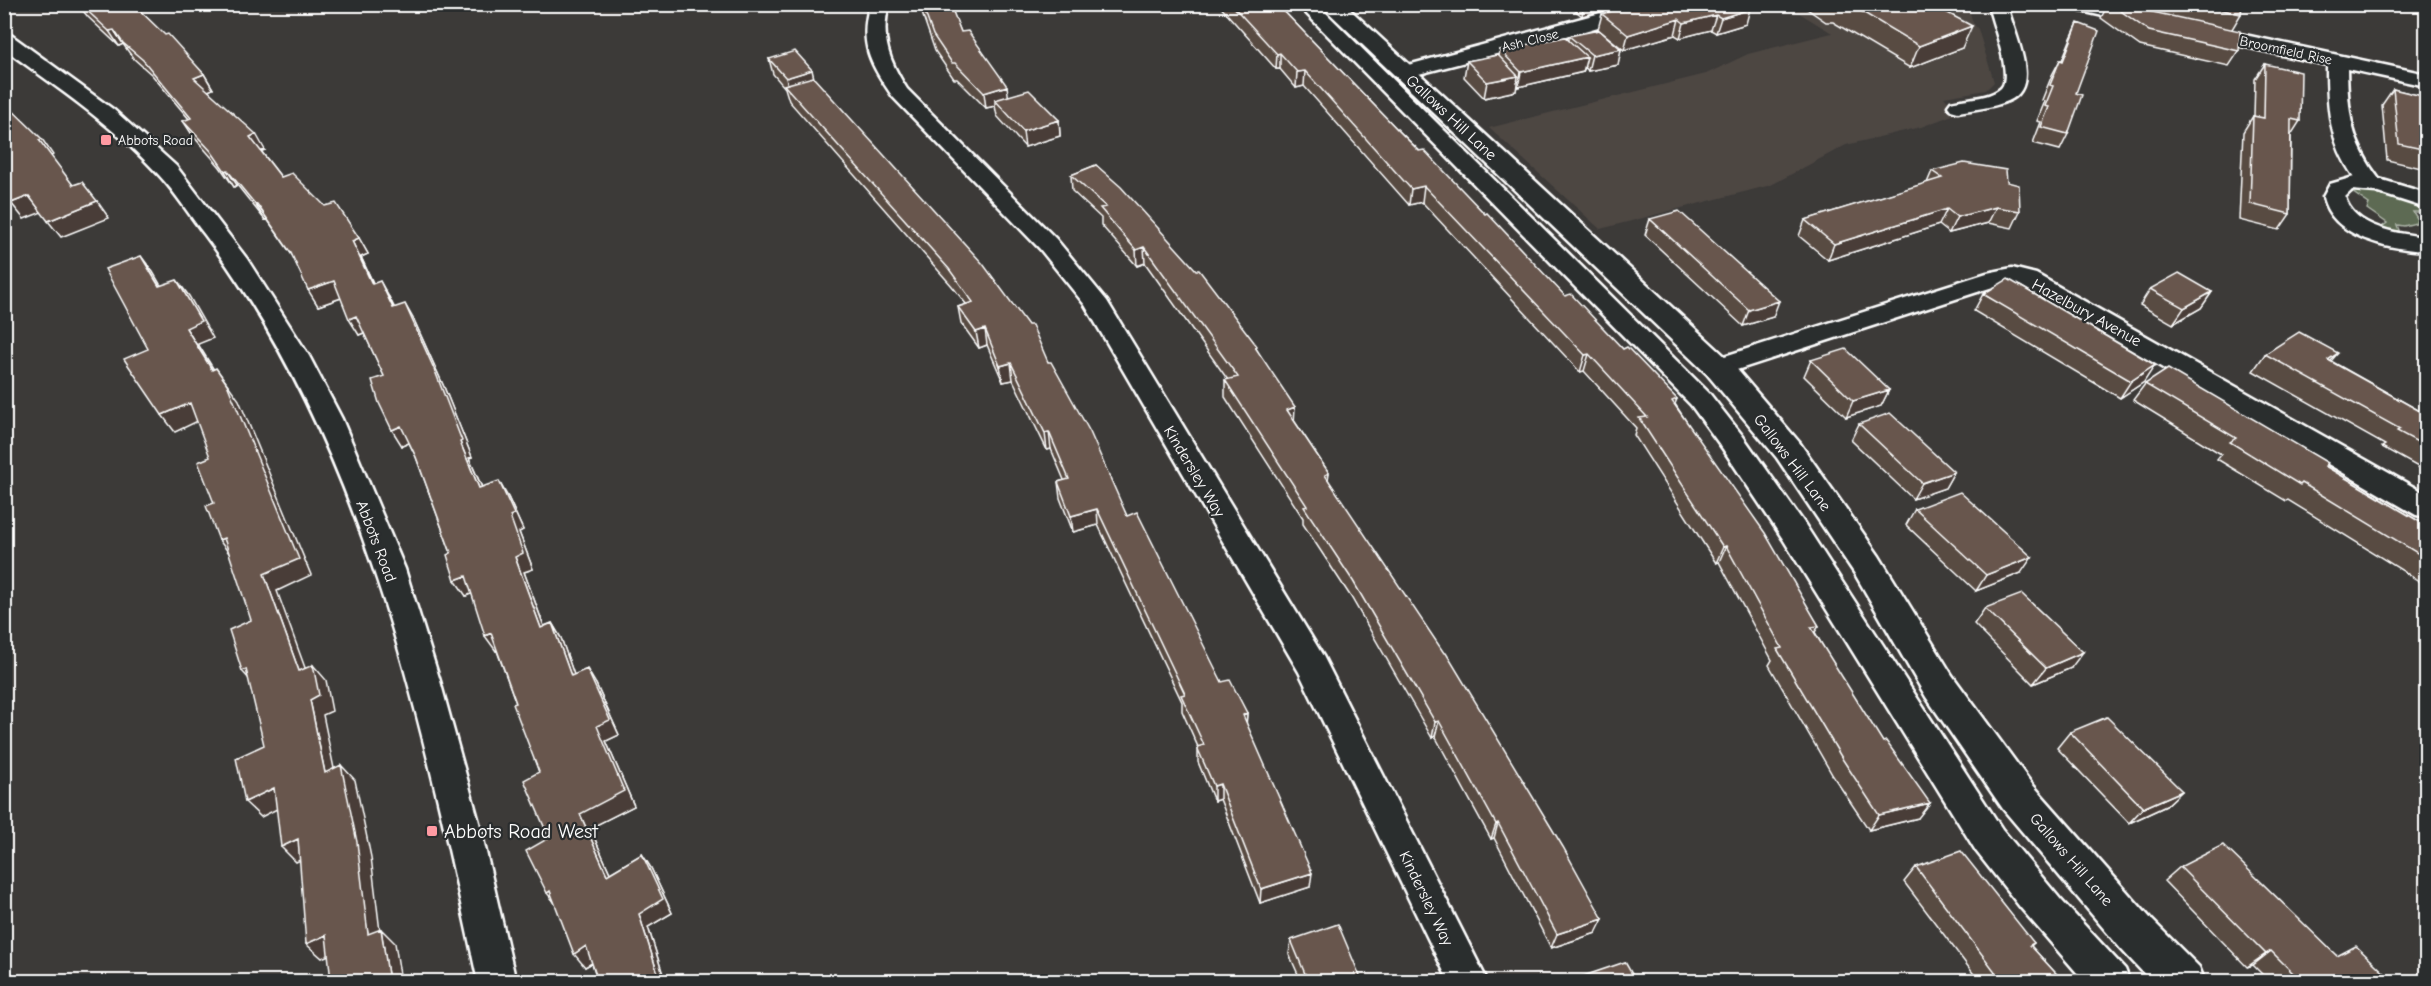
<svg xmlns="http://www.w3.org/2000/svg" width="2431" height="986" viewBox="0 0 2431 986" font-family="'Comic Neue',sans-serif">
	<rect width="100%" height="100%" fill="#3c3a38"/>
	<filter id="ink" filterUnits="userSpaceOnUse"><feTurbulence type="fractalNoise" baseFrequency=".0167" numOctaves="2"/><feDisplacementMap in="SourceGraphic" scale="12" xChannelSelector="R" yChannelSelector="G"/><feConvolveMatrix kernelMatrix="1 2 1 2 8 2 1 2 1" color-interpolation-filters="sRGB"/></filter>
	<g filter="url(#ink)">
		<path fill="#4d4743" d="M1786,5H1988L1986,8L1969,10L1973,23L1978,29L1994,82L1986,90L1944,97L1958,113L1921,127L1846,145L1771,185L1600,229L1489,128L1706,74L1748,54L1832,33Z"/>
		<path fill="#5d6b53" stroke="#aeb5a9" stroke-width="1.5" d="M2363,189C2383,189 2409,196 2426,207V212H2413L2417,218L2416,223L2404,226L2397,225L2402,238L2378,230L2387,223L2367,209L2369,204L2352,192Z"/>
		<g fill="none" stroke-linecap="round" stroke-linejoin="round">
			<g stroke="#fff" stroke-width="5">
				<path id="minor" d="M870,4H889C880,38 889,61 907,89L1056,239L1107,301L1323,656L1488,982H1449L1299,672L1085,305L1040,249L893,97C871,65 858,44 870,4Z
					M1297,4H1317L1709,393L1742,435L1804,523L2002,829L2061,900L2125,969L2130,982H2085L2020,907L1976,851L1783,539L1723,449L1691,405Z
					M1634,4H1665L1663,8L1581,32L1411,76H1397L1394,72L1397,68Z
					M1988,4H2007C2012,31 2044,87 2008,101C1992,108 1975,109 1958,112L1951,110L1948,106L1951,102C1966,98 1988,99 2000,89C2015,78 1991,21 1988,4Z
					M2066,4H2103L2150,15L2153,19L2150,23L2143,25L2068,8Z
					M2203,26L2426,74V86L2347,69C2348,114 2351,142 2379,179L2426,193V208L2376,192L2352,190L2345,197C2353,228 2400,234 2426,237V251C2391,249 2332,238 2323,197L2330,184L2354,177C2329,142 2327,106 2327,65L2196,36L2193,32L2196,28Z
					M4,33L11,35L114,110L176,166L247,259L309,356L342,419L405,569L440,681L480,826L516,982H478C422,723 367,451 205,235C190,216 176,193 159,175C114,126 58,88 4,49Z
					M2012,268L2036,274L2426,494V517L2416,515L2020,285H1999L1718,376L1709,373L1705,367L1709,361L1987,273Z"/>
			</g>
			<g stroke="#fff" stroke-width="5">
				<path id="tertiary" d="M1320,4H1344L1729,360L1799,442L1879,556L1952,675L2031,783L2151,919L2199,967L2205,982H2152L2121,949L2003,809L1926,697L1855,574L1777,458L1707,374Z"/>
			</g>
			<use href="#minor" fill="#2a2d2e" fill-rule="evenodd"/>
			<use href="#tertiary" fill="#2a2d2e" fill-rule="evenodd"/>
		</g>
		<path fill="#594b43" stroke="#fff" stroke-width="1.5" d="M75,4H133L204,74L213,89L208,91L265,150L261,151L281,177L325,206L359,238L368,254L361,257L373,283L389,297L394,308L414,320L444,387L472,457L469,458L482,487L508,497L523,530L519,532L533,569L524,572L544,626L552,623L561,638L574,675L596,684L619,735L606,741L634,806L590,828L610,873L642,854L651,868L672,913L648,927L665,981H598L592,963L585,967L549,838L539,772L516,703L497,651H496L472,593L466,596L451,553L416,457L409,443L402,446L384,376L364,333L359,335L341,298L318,306L294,258L267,219L265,220L237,185L234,187L220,167L193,136L183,121L189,119L152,75L133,58L123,44L119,46L88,17L84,12Z
			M921,4H956L953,13L961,32L1008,96L1059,120L1060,136L1025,147L997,116L995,106L986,108L957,79H954L935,51L923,16Z
			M1218,4H1277L1397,129L1485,214L1565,296L1623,349L1677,399L1675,404L1819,626L1815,632L1918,818L1869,830L1833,776L1769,665L1772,660L1719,562L1716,563L1634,435L1636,428L1584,371L1580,372L1422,202L1409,205L1304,86L1296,88L1280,69H1276Z
			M1567,4H1624L1582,16Z
			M1743,4L1746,24L1716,33L1711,30L1680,38L1675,35L1624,50L1598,29L1602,14Z
			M1800,4H1931L1962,48L1910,68L1833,22H1826Z
			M2108,4H2242L2241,14L2232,29L2239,51L2229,66L2140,46L2101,18Z
			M2078,23L2076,93L2068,134L2060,150L2033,143L2041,122L2037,121L2045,101L2042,100L2052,75L2060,60H2062L2071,38Z
			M1569,36L1621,49L1618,65L1588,71L1585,67L1583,72L1518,87L1517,86L1516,91L1484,98L1464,77L1467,61L1499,56L1500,50L1569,40Z
			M769,59L814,79L1048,362L1127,516L1222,682L1247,713L1246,723L1310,887L1260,903L1220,799L1214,801L1198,762V747L1182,711V702L1098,525L1073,532L1060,498L1058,482L1064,480L1051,449L1047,450L1013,380L1003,382L987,345L979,348L961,323L958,307L966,304L952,286L789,101L785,88L773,74Z
			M2265,64L2300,121L2291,135L2290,214L2279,230L2239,220L2243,132L2253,116H2254L2255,79Z
			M2393,89L2426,97L2427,161L2421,168L2387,160L2382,105Z
			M1096,165L1257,350L1295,422L1329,473L1328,480L1596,933L1551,948L1494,838L1491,839L1435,736L1432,738L1351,597L1303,524V518L1225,397V380H1228L1145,263L1137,266L1101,225V218L1072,191L1071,175Z
			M1932,171L2007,182L2020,211L2012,228L1988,223L1949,233L1939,225L1828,260L1799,236L1805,220L1927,183Z
			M1650,219L1773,317L1743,326L1645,235Z
			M2150,289L2212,292L2201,308L2173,324L2140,305Z
			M1983,294L2144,382L2120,398L1974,311Z
			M2265,354L2331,361L2427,415V472L2382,447L2385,445L2253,371Z
			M1811,360L1889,390L1881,406L1846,417L1804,376Z
			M2145,384L2325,466L2427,526V586L2288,500L2286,501L2217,459L2221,454L2133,400Z
			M1859,424L1954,472L1945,488L1913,499L1851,440Z
			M1915,509L2021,573L1976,591L1906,525Z
			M1985,608L2071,668L2033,684L1974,624Z
			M2070,732L2182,791L2166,806L2129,823L2057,748Z
			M1916,867L2034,943L2031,946L2063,981H1979L1904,882Z
			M2180,867L2337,956L2393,981H2269L2253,965L2247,967L2164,881Z
			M1291,940L1362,981H1301L1289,954Z"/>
		<path fill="#483d37" stroke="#fff" stroke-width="1.5" d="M950,4H956L952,18Z
			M1584,4H1624L1582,16Z
			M1750,9L1746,24L1716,33L1721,18Z
			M1716,15L1711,30L1680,38L1684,23Z
			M1679,19L1675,35L1624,50L1628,35Z
			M1972,26L1962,48L1910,68L1919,46Z
			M114,30L123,44L119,46L109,31Z
			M1621,49L1618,65L1588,71L1592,55Z
			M1280,53V69H1276L1277,54Z
			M1587,57L1583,72L1518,87L1521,72Z
			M812,70L816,86L789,91L786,78Z
			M1305,71L1304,86L1296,88L1297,72Z
			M204,74L213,89L203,93L194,78Z
			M1518,76L1516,91L1484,98L1487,82Z
			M1007,86L1009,101L995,100V106L986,108L984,93Z
			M1059,120L1060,136L1025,147L1023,131Z
			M256,134L265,150L259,152L250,137Z
			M42,139L53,155L50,156L39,140Z
			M227,170L237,185L234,187L225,171Z
			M1424,186L1422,202L1409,205L1411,189Z
			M29,196L42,212L24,219L11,203Z
			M97,201L109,218L61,237L48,221Z
			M255,204H257L267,219L265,220Z
			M1996,207L1988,223L1949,233L1957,217Z
			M1947,209L1939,225L1828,260L1834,244Z
			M359,238L368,254L361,257L381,300L372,284L352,241Z
			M1144,247L1145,263L1137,266L1136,250Z
			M141,256L153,272L171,303L159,286Z
			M177,280L189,296L213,338L198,344L224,386L212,370L186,328Z
			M334,281L344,297L318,306L308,290Z
			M380,281L389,297L403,324L393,308Z
			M2212,292L2201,308L2173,324L2184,308Z
			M1779,301L1773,317L1743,326L1749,310Z
			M405,304L414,320L444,387L472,457L469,458L489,504L479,488L460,442Z
			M356,316L366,332L359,335L349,319Z
			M985,329L987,345L979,348L976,332Z
			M2338,353L2324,369L2328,360Z
			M1589,354L1584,371L1580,372L1585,355Z
			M1011,363L1013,380L1003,382L1000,366Z
			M2155,365L2144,382L2120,398L2131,381Z
			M216,368L239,400L311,575L277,591L312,687L299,671L264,574Z
			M1889,390L1881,406L1846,417L1853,401Z
			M190,403L202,419L175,432L162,415Z
			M1295,407L1294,424L1287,410Z
			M401,426L411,442L402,446L392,430Z
			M1049,432L1051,449L1047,450L1045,433Z
			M1954,472L1945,488L1913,499L1922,483Z
			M499,481L508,497L523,530L519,532L533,569L524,572L550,643L541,628L515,557L510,516Z
			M1097,509L1098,525L1073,532L1071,516Z
			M224,538L232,557L219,540Z
			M1726,546L1719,562L1716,563L1723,547Z
			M2032,557L2021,573L1976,591L1986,575Z
			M466,576L476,592L466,596L455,580Z
			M552,623L561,638L580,692L571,676Z
			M491,633L501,649L496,651L485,636Z
			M2083,652L2071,668L2033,684L2046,668Z
			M313,665L326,680L332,711L323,715L338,788L325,773L310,700Z
			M246,669L256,687L242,671Z
			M587,669L596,684L619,735L606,741L634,806L590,828L617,889L607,875L580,814L597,726Z
			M1247,713L1246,729L1243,715Z
			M1439,721L1435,736L1432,738L1435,722Z
			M341,765L355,780L371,857L382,948L368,934Z
			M1220,784V799L1214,801V786Z
			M274,788L289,803L261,817L245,802Z
			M2182,791L2166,806L2129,823L2143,808Z
			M1930,803L1918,818L1869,830L1879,815Z
			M1498,823L1494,838L1491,839L1496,824Z
			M298,839L313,854L296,862L281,847Z
			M642,854L651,868L672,913L648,927L665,981H660L639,914Z
			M1312,873L1310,887L1260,903L1261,889Z
			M550,891L558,907L547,893Z
			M1603,919L1596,933L1551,948L1557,934Z
			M381,929L395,943L401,981H389Z
			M326,935L342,949L322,958L306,944Z
			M586,946L597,960L585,967L574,954Z
			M2271,951L2253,965L2247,967L2266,954Z"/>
		<path fill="#67574e" stroke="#fff" stroke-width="1.5" d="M80,4H133L165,35L168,34L204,74L194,78L256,134L250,137L281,177L292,173L325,206L336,203L359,238L352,241L372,284L380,281L393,308L405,304L435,371L462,441L460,442L479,488L499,481L514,514L510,516L523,553L515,557L541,628L552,623L571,676L587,669L610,720L597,726L624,791L580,814L607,875L642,854L663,899L639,914L660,981H598L586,946L574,954L550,891L547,893L526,851L549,838L524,780L539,772L513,704L516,703L491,633L485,636L466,576L455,580L447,555L451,553L416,457L401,426L392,430L379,403L372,380L384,376L356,316L349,319L334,281L308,290L291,253L257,204H255L227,170L225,171L211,151L183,121L191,118L143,60L123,43L114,30L109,31Z
			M922,4H950L961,32L968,31L1007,86L984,93L955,63H952L933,35Z
			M1231,4H1277L1397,129L1419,151L1424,150L1485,214L1487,213L1565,296L1571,294L1623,349L1627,347L1677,399L1672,401L1765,533L1819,626L1811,627L1883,742L1886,741L1930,803L1879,815L1843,760L1777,649L1782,648L1726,546L1723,547L1639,418L1647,417L1589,354L1585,355L1424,186L1411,189L1305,71L1297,72L1280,53L1277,54Z
			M1635,4H1743L1750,9L1721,18L1716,15L1684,23L1679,19L1628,35L1602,14Z
			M1849,4H1931L1972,26L1919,46Z
			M2111,4H2116L2240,31L2239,51L2149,31Z
			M2195,4H2242L2241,14Z
			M2078,23L2099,31L2076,93L2082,95L2068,134L2041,127L2049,107L2045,106L2053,86L2050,85L2060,60L2063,61Z
			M1599,30L1621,49L1592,55L1569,36Z
			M1565,37L1587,57L1521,72L1500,50Z
			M795,51L812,70L786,78L769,59Z
			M1498,55L1518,76L1487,82L1467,61Z
			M2265,64L2301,72L2300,121L2291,119L2290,214L2250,204L2253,116L2264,118Z
			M813,77L983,264L1028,325H1032L1048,362H1051L1090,432L1127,516L1137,512L1222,682L1230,680L1247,713L1243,715L1312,873L1261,889L1220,784L1214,786L1197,747L1204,745L1181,695L1185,694L1097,509L1071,516L1058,482L1069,479L1049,432L1045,433L1011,363L1000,366L985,329L976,332L958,307L973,302L949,269L784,85Z
			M2393,89L2426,97L2427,150L2399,144Z
			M1029,90L1059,120L1023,131L995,100Z
			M4,102L42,139L39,140L73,185L82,182L97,201L48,221L29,196L11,203L4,193Z
			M1964,163L2006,170L2007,182L2019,185L2020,211L1996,207L1957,217L1947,209L1834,244L1805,220L1942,178L1932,171Z
			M1096,165L1121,187L1196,270H1199L1257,346L1255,347L1295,407L1287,410L1329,473L1325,475L1444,653H1446L1563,847L1603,919L1557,934L1498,823L1496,824L1439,721L1435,722L1353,581L1304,507L1307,506L1225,380L1238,377L1144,247L1136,250L1100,208L1106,207L1071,175Z
			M1679,211L1779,301L1749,310L1650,219Z
			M141,256L159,286L177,280L201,321L186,328L212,370L216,368L227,384L299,559L264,574L299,671L313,665L319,695L310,700L325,773L341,765L357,842L368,934L381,929L389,981H331L326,935L306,944L298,839L281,847L274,788L245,802L236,758L264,745L246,669L242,671L229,630L251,620L224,538L219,540L206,506L214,503L198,462L210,457L190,403L162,415L124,359L148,349L105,269Z
			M2179,273L2212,292L2184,308L2150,289Z
			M2008,279L2155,365L2131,381L1983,294Z
			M2299,332L2338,353L2328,360L2427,415V447L2397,431L2400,429L2265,354Z
			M1846,349L1889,390L1853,401L1811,360Z
			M2168,369L2328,463L2325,466L2427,526V559L2302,483L2300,485L2230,442L2236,438L2145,384Z
			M1890,413L1954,472L1922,483L1859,424Z
			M1960,492L2032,557L1986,575L1915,509Z
			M2022,594L2083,652L2046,668L1985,608Z
			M2107,717L2182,791L2143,808L2070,732Z
			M2223,845L2337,956L2356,946L2393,981H2301L2271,951L2266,954L2180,867Z
			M1961,851L2034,943L2030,945L2063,981H1990L1987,978L1996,973L1916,867Z
			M1338,924L1362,981H1308L1291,940Z
			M1625,962L1636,981H1580L1578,978Z"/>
	</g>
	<g fill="#ff9aa2" stroke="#2a2d2e" stroke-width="2">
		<rect x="100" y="134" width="12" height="12" rx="3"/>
		<rect x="426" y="825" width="12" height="12" rx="3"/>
	</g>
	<g text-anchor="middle" stroke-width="4.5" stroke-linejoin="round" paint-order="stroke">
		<g font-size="14" fill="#fff" stroke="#2a2d2e">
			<text transform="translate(1530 40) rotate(-14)" y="5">Ash Close</text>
			<text transform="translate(2286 50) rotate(12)" y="5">Broomfield Rise</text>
		</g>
		<g font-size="14" fill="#fff" stroke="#2a2d2e" text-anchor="start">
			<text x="118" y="145">Abbots Road</text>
		</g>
		<g font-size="16" fill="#fff" stroke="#2a2d2e">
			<text transform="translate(1452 117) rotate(43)" y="6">Gallows Hill Lane</text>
			<text transform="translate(2087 312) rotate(29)" y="6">Hazelbury Avenue</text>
			<text transform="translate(1793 462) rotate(53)" y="6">Gallows Hill Lane</text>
			<text transform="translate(1195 471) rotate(59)" y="6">Kindersley Way</text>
			<text transform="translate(377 541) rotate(69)" y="6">Abbots Road</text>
			<text transform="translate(2072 859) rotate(49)" y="6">Gallows Hill Lane</text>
			<text transform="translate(1427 898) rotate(64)" y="6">Kindersley Way</text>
		</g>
		<g font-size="20" fill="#fff" stroke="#2a2d2e" text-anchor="start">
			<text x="444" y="838">Abbots Road West</text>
		</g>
	</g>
	<rect width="2431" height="986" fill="none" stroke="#2a2d2e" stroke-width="24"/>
	<rect x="12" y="12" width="2407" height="962" fill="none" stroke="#fff" stroke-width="2" filter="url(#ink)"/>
</svg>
